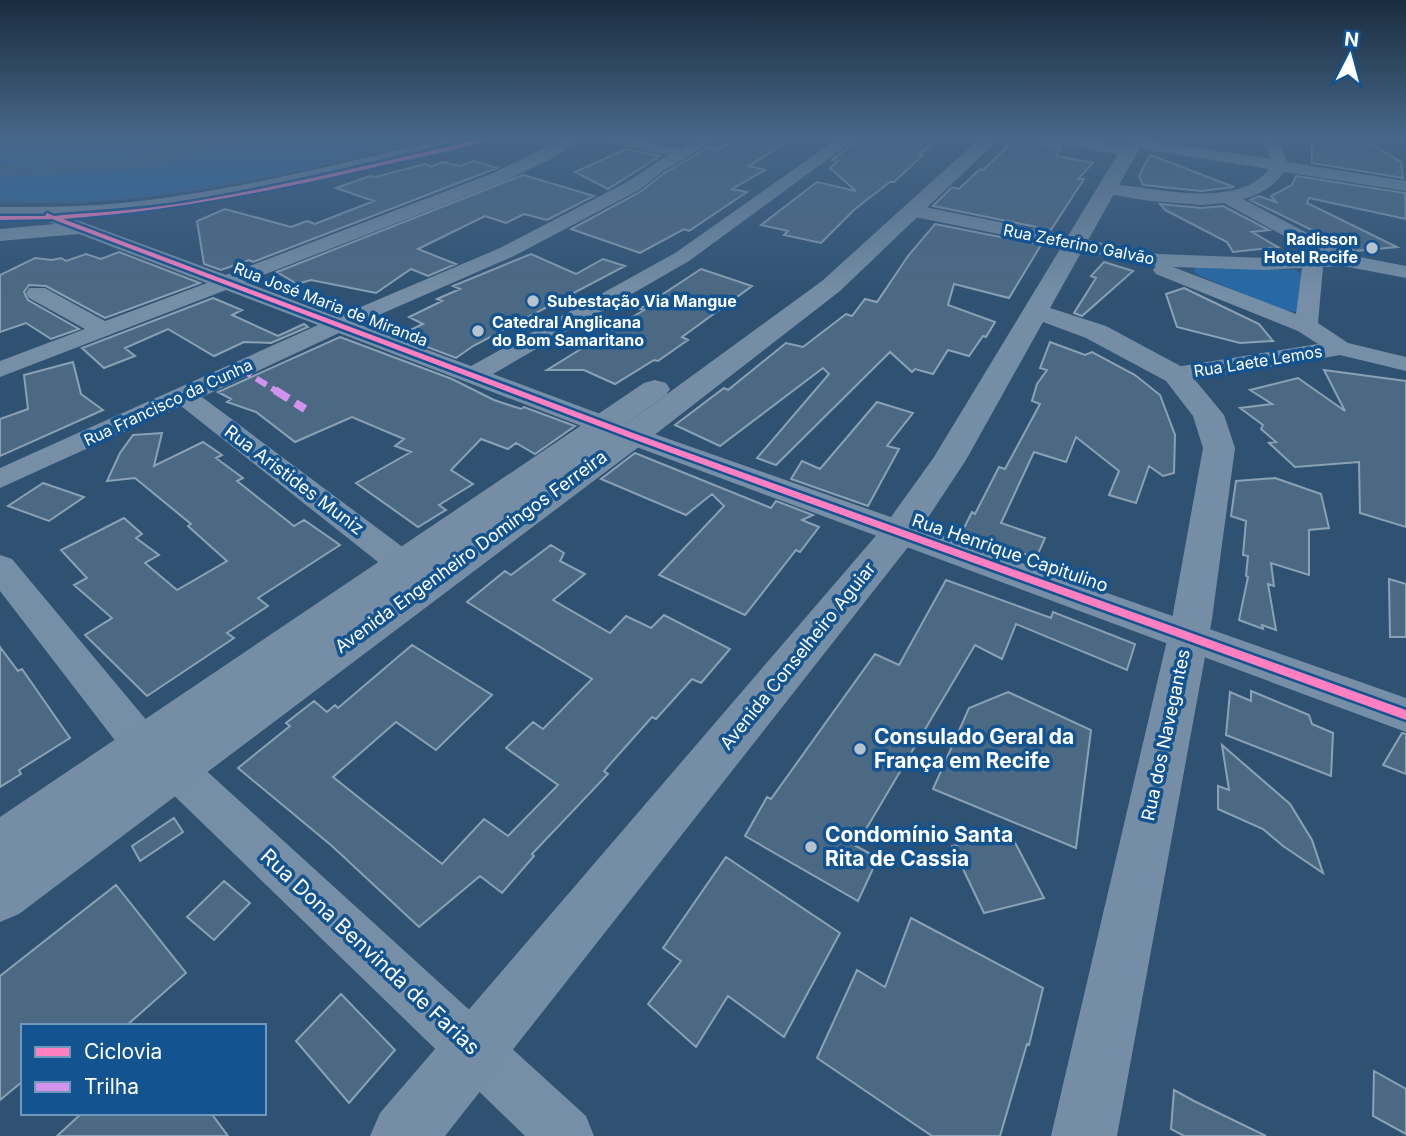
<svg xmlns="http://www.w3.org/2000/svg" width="1406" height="1136" viewBox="0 0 1406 1136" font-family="Inter,sans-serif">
	<rect width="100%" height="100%" fill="#2f5273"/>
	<path fill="#2669a6" d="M0,137H431C331,159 230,187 128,197C85,201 43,200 0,198V174L17,167L0,164Z
		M1195,267L1296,270L1303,275L1297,312L1282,310L1200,276L1194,272Z"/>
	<path fill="#37658f" d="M431,137H447C300,171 152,211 0,202V198C43,200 85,201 128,197C230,187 331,159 431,137Z"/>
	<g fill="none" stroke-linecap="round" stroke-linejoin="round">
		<path fill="#37658f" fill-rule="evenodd" d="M204,137H232L230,141L154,168L0,177V165L151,156Z"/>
	</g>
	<path fill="#4c6983" stroke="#8ba1b4" stroke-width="2" d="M741,137H795L749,166L765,170L732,189L747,192L689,231L684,229L640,253L571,229L640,192L663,174L709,147L718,149Z
		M861,137H942L919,154L923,155L894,182H890L855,209L821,243L784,235L788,231L761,225L817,182L856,191L830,168L838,161L832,160Z
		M1312,137L1361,138L1401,162L1403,178L1312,163Z
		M1015,139L1061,147L1056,156L1093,163L1078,179H1084L1051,230L933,206L952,187L959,189L980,169L983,170Z
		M626,149L660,156L608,189L575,172Z
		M1150,155L1187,169L1234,187L1201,191L1143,185L1139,176Z
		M474,161L497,168L253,262L249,260L221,270L204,264L197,221L225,209L291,227L307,221L315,224L374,201L336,188L370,176L375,177L425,164L431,167L442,162L460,166Z
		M523,175L594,196L547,220L524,214L506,223L485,216L418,249L456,264L428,276L411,269L376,293L311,280L297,284L277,272Z
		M1296,176L1405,193L1406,219L1309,198L1307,203L1397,247L1355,251L1250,200L1259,196L1276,202L1271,196L1292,185Z
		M1160,204L1202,208L1223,206L1269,230L1252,232L1278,247L1233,252L1227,242L1165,210Z
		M935,224L1041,245L1009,298L954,284L948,305L995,322L986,337L983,336L969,356L948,350L933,374L915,369L912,372L890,352L776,465L757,458L829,374L823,368L720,446L675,425L724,388L728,390L786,343L803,347L846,314L852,316L865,299L877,302L908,256Z
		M119,252L200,283L105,318L46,286L29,285L24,292L28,300L79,329L51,339L26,323L0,332V275L35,258L52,260L61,258L66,261L86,254L101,259Z
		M531,254L576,274L603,259L625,266L473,346L456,358L398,336L423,324L409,317L442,301L437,299L460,289L453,286Z
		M1104,262L1133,271L1082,316L1074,313L1096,278L1091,276Z
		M701,269L752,286L682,337L688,340L658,361L654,360L615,384L584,370H547L644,310L640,309Z
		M1184,288L1259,324L1273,341L1240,343L1177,327L1166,294Z
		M213,298L242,310L232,315L278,336L304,324L308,327L271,343L244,342L214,356L168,329L125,348L135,356L104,368L82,348Z
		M340,337L452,379L494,400L521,409L524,407L575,426L535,454L516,443L508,449L481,439L451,470L473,484L439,505L446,510L418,527L356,483L411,452L395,446L404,439L352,417L295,442L256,412L227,402L231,399L218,392Z
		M1050,342L1085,355L1092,352L1135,375L1160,395L1175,435L1174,473L1163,476L1149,466L1136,503L1109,495L1119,471L1076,437L1066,462L1034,452L1001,523L1045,538L1037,556H1030L962,532L972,512L975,514L999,467L1005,469L1040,404L1032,401L1037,384L1047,370L1040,368Z
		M73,362L81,394L103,410L0,456V419L28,409L24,375Z
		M1324,370L1406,381V527L1360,513L1359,462L1295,467L1269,443L1276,442L1261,429L1263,425L1240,408L1272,404L1250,390L1298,378L1345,411Z
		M877,402L913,413L887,446L899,449L868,506L791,479L802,461L820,469Z
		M162,433L154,466L203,442L222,455L216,458L243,478L237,481L294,526L304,520L340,545L258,598L268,606L227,633L234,638L147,696L85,635L112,618L74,585L87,578L61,550L124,518L142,534L136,538L159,555L145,563L177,590L227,561L188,526L191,524L135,478L107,481L120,453L133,435Z
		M635,453L771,508L776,501L813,515L802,520L819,527L800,552L796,550L745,615L659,575L724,506L712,494L686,515L601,479Z
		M1275,478L1321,494L1329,528L1309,530V575L1271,563L1274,586L1268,584L1276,630L1262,625L1263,629L1239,620L1248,577L1246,576L1248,556L1243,555L1246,521L1231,516L1236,481Z
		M43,483L84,497L49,521L8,506Z
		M551,545L564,553L560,561L585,574L553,600L610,633L626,616L651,628L664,615L730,649L701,683L692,679L656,719L652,717L604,771L608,774L532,854L534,856L502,893L480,876L419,927L332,846L238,768L290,726L286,723L314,701L327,712L335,705L338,708L412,645L492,695L436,750L396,722L333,777L442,864L484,819L508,836L558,785L506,748L533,722L543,729L592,679L467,602L505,571L511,575Z
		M1389,579L1406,584V637H1390Z
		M946,580L1051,618L1053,612L1135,644L1127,670L1016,624L1002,659L975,645L856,846L878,858L858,901L745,836L767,797L771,799L875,654L899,665Z
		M0,647L18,671L22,669L70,738L19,770L21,774L0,787Z
		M1251,691L1309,715L1312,724L1333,733L1331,776L1226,735L1230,692L1251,701Z
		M1008,692L1091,730L1076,848L933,789L969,708Z
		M1402,733L1406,734V774L1383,765Z
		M1222,745L1290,804L1312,840L1323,873L1283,846L1263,829L1218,809V786L1229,790Z
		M174,818L183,832L140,861L132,846Z
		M1010,833L1044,898L984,913L952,846Z
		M726,857L840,933L784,1037L728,996L696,1047L648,1004L681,961L663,948Z
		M224,881L250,903L214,940L187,917Z
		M116,885L186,973L126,1026H23V1081L0,1100V976Z
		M911,918L1043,988L1029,1045L1027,1044L1000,1136H932L817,1058L857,970L885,987Z
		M341,994L395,1050L349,1103L296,1041Z
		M1374,1071L1406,1089V1134L1373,1116Z
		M1174,1090L1194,1101L1266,1136H1184L1171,1129Z
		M82,1113H211L228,1136H57Z"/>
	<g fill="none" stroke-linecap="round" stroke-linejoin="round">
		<path fill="#768fa6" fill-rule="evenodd" d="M567,137H586L549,160L505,181L245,282L337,317L500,248L627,182L667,155L600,140L598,137H628L680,149L702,137H721L662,172L639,190L514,256L358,324L471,366L675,253L840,137H858L689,261L493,374L643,430L1406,698V732L623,442L339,333L202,397L416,557L421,565L416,573L404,577L392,573L181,406L0,488V468L318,325L226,290L0,377V361L85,329L29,298L26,293L29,288H45L105,321L207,283L79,234L0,241V229L55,224L40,219L38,215L47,209L226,275L493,173Z
			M1038,137C1058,137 1124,138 1137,151L1129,156L1045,142Z
			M1257,137H1273L1282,147L1287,162L1406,181V191L1284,172C1273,187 1261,194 1243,199L1349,255L1406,266V278L1343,266L1323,267L1318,323L1348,343L1406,357V371L1340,355L1176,383L1167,380L1163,375L1167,370L1176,367L1318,344L1298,331L1156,274L1153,270L1156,266L915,217L906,211L915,205L1158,254L1267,258L1319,255L1224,203L1202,205L1150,201L1107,194L1098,189C1114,171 1228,221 1269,169L1135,148L1127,143L1135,138L1270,159L1267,148ZM1173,267L1267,270L1302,268L1296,314Z
			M1396,137H1406V144Z
			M0,555L12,559L158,734L164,747L161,754L174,749L189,755L586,1116L594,1136H525L159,781L153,768L157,760L144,765L130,760L0,591Z"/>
		<path fill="#768ea5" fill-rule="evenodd" d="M455,137H489L486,141C323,181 169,221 0,219V207C41,207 82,207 123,203C236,191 345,162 455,137Z
			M981,137H1001L840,291L644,443L19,914L0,922V817L644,383L655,380L666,383L670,389L666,395L552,478L822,281Z
			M1128,137H1146L1050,308L1106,326L1186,369L1224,415L1235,448L1212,619L1117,1136H1051L1172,619L1203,448L1193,416L1166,381L1086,338L1043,322L966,460L912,542L445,1136H370L380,1113L886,524L934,457Z"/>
		<path stroke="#d193ec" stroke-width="6" stroke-dasharray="12 6" stroke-linecap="butt" d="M241,369L278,392"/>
		<path stroke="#d193ec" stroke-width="8" stroke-dasharray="16 8" stroke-linecap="butt" d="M275,390L305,409"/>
		<g stroke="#13538f" stroke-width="5">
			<path id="cycleway" d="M488,137H498C462,150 422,156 384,165C278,190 172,211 63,219L636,434L1406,710V720L630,438L52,219L0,220V216H45L47,213L54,216L63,215C106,212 148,209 190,202C291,185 389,160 488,137Z"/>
		</g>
		<use href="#cycleway" fill="#ff80c0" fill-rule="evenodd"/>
	</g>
	<linearGradient id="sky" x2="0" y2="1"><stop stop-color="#1a2d3f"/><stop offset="0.46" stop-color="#476688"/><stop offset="1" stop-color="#476688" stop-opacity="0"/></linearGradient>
	<rect width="1406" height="296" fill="url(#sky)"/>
	<g fill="#b6c2ce" stroke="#13538f" stroke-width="2.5">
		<circle cx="1372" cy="248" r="7"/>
		<circle cx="533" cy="301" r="7"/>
		<circle cx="478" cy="331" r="7"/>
		<circle cx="860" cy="749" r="7"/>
		<circle cx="811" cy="847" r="7"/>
	</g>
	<g text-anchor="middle" stroke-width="7" stroke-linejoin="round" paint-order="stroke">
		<g font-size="16" font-weight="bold" fill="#fff" stroke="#13538f" text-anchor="start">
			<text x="1358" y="245" text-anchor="end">Radisson<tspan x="1358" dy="18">Hotel Recife</tspan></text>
			<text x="547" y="307">Subestação Via Mangue</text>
			<text x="492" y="328">Catedral Anglicana<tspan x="492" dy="18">do Bom Samaritano</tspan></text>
		</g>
		<g font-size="16" fill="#fff" stroke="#13538f">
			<text transform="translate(1079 244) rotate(11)" y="6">Rua Zeferino Galvão</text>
			<text transform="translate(331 304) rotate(21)" y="6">Rua José Maria de Miranda</text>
			<text transform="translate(1258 361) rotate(-9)" y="6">Rua Laete Lemos</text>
			<text transform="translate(168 402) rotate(-25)" y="6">Rua Francisco da Cunha</text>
		</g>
		<g font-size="18" fill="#fff" stroke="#13538f">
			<text transform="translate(294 480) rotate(37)" y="6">Rua Aristides Muniz</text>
			<text transform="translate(471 552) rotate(-36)" y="6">Avenida Engenheiro Domingos Ferreira</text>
			<text transform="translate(1010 553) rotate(19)" y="6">Rua Henrique Capitulino</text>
			<text transform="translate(798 656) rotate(-51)" y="6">Avenida Conselheiro Aguiar</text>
			<text transform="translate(1166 735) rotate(-78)" y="6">Rua dos Navegantes</text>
		</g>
		<g font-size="21" font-weight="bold" fill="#fff" stroke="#13538f" text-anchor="start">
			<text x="874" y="744">Consulado Geral da<tspan x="874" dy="24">França em Recife</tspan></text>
			<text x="825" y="842">Condomínio Santa<tspan x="825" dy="24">Rita de Cassia</tspan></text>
		</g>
		<g font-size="21" fill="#fff" stroke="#13538f">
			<text transform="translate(370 952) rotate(43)" y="7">Rua Dona Benvinda de Farias</text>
		</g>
	</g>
	<rect x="21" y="1024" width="245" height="91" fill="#13538f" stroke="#7198bc" stroke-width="2"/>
	<rect x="35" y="1047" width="35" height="10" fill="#ff80c0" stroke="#7198bc" stroke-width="2"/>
	<text x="84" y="1059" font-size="21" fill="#ffffff">Ciclovia</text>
	<rect x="35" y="1082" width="35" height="10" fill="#d193ec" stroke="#7198bc" stroke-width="2"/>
	<text x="84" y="1094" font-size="21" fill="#ffffff">Trilha</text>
	<g transform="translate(1350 56) rotate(6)" stroke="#13538f" stroke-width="5" paint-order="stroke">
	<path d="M0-5L12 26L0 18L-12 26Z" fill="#ffffff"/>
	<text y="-10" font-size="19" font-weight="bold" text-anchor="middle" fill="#ffffff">N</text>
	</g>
</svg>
